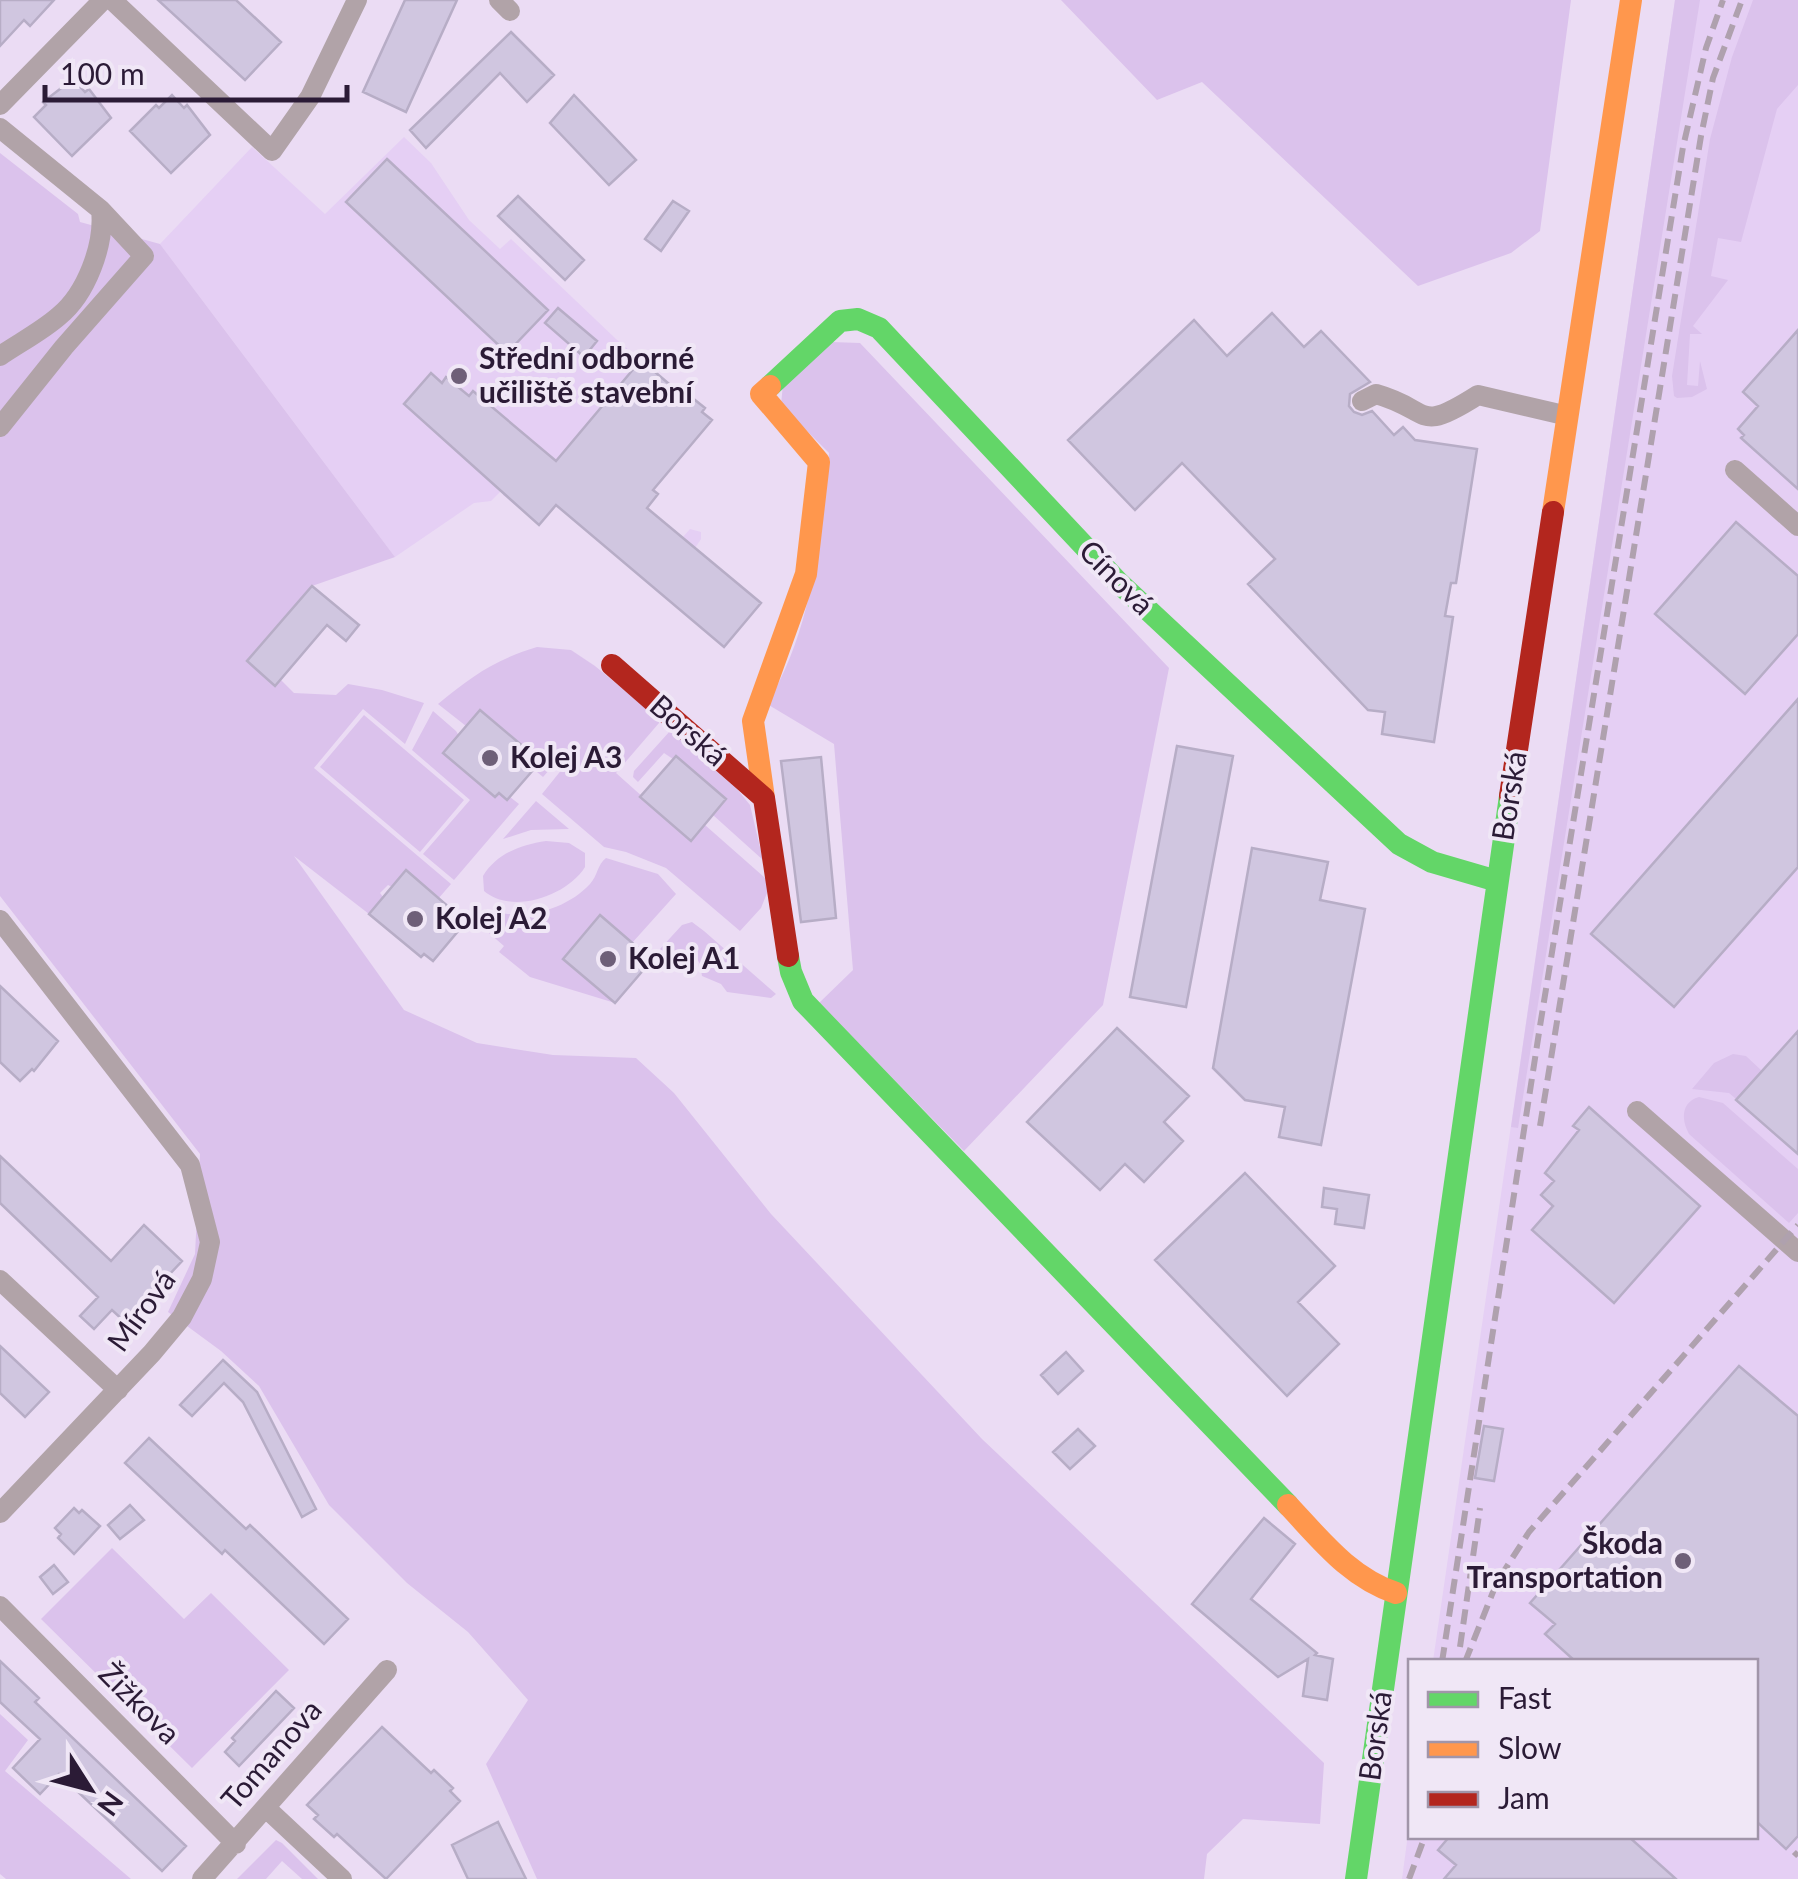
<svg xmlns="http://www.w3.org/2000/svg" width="1798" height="1879" viewBox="0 0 1798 1879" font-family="Lato,sans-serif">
	<rect width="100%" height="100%" fill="#ebdcf4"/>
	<path fill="#e5cff4" d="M1675,0H1798V1879H1402L1410,1819V1836H1756V1662L1433,1661Z
		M404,137L431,163L469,220L500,249L511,239L616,339L682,395L685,392L689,395L687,399L712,420L654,489L658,494L647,508L682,538L690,529L701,532V539L695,548L761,602L724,647L656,590L658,587L648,579L645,581L557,505L539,525L503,495L505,492L502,490L491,501L474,503L395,557L160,244L252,147L325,214Z"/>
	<path fill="#dbc2ec" d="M1061,0H1571L1540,231L1511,253L1418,286L1202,82L1157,100Z
		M1675,0H1700L1518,1128L1511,1127Z
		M1753,0H1798V85L1777,109L1741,242L1718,238L1711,276L1728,280L1693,326L1702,334H1690L1687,385L1698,386L1700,361L1707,389L1692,397L1677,398L1674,396L1672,376L1710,139L1732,57Z
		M0,153L78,214L80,222L160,244L395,557L312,586L247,661L275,685L281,680L294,693L336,695L348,684L382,690L424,703L405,744L363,709L314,768L451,884L438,899L406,871L392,887L388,885L380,893L383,897L369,914L294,856L404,1010L477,1043L553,1055L636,1058L674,1093L771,1214L982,1439L1324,1763L1320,1824L1243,1819L1207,1854L1204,1879H537L486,1764L528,1700L468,1632L407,1583L329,1505L259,1386L221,1351L168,1312L195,1254L200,1154L0,896Z
		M831,342L860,343L1169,668L1103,1005L964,1151L819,1003L853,970L834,744L767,704C813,628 820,539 829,453L781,405L783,384Z
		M537,647L571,650L595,666L658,718L659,723L616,773L691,840L705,825L765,878L769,888L761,908L740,931L666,868L626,852L604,847L542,794L567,763L560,758L543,777L525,762L532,753L481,710L466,726L438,704C472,676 494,660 537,647Z
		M433,711L456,731L496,796L499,793L507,800L510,797L519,804L454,880L423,854L470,800L412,750Z
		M364,715L464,800L420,852L320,767Z
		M670,731L737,789L750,805L763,860L713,815L725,799L676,756L673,759L664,753L638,782L633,777L634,771Z
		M536,801L569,829L531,830L503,839Z
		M546,841L569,843L585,853V867C567,896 512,915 484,891L483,876C497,853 521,845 546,841Z
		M606,858L658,874L676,894L632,943L615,1003L530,977L499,952L504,946L475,921L486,909C520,922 565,911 590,884C598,875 597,865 606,858Z
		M692,922L704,931L776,994L771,998L727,992L721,984L702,976L700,964L695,955L681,968L674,970L660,949L682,925Z
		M1733,1054L1746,1056L1762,1071L1736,1099L1729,1093L1692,1089L1714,1063Z
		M1699,1097L1723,1103L1798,1169V1213L1789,1223L1689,1134C1681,1120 1681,1102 1699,1097Z
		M112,1548L184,1619L211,1593L289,1670L192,1768L41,1619Z
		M0,1714L28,1740L5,1771L131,1879H6L0,1874Z
		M276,1840L282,1843L318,1879H302L282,1861L266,1879H237Z"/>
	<path fill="#d0c6e0" stroke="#b7adc6" stroke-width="2.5" d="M0,0H54L30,26L24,20L0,46Z
		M158,0H236L281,42L245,80Z
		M405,0H457L406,112L363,92Z
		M511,32L554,75L527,102L500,73L426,148L410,130Z
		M73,79L85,92L89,89L111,118L72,156L34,117L46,105L43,102Z
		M172,95L184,108L187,105L210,135L171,173L130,131L156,105L159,108Z
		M574,95L636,160L609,185L550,123Z
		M387,159L548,310L507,353L346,202Z
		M518,196L584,260L565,280L498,216Z
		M673,201L689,211L661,251L645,239Z
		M558,308L597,341L584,357L545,323Z
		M1272,313L1304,347L1321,331L1370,382L1350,394L1349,406L1354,412L1362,415L1372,411L1394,435L1403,427L1415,440L1477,449L1456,583H1451L1445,616L1453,617L1434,742L1382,734L1385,712L1368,710L1248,584L1275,559L1182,463L1135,510L1068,440L1194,320L1227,356Z
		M1798,330V489L1741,438L1744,435L1738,429L1758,406L1743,392Z
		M641,360L682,395L685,392L705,408L702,412L712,420L653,490L658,494L647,508L761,603L724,647L556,505L539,525L404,404L431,373L442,383L446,377L469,396L473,391L556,461Z
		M1736,522L1798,576V634L1745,694L1655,614Z
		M312,586L359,625L346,641L327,625L275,686L247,661Z
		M1798,699V867L1674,1007L1591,934Z
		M480,710L532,754L525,762L534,769L507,800L499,793L495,797L443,753Z
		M1177,746L1233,756L1186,1007L1130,997Z
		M676,756L726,799L691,841L640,797Z
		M821,757L836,918L801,922L781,761Z
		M1252,848L1328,862L1320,900L1365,909L1321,1145L1279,1137L1285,1107L1245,1100L1213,1068Z
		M406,870L458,915L451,922L459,930L433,961L424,954L421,957L369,914Z
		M600,915L652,960L615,1003L563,959Z
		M0,986L58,1041L34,1071L32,1069L20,1081L0,1062Z
		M1117,1028L1189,1096L1164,1122L1183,1141L1144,1182L1125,1164L1100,1190L1027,1122Z
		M1798,1031V1154L1736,1100Z
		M1589,1107L1700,1206L1614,1303L1532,1230L1553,1206L1541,1195L1554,1181L1545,1173L1579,1130L1573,1126Z
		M0,1156L111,1261L144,1225L182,1261L125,1322L112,1310L94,1329L80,1316L98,1297L0,1203Z
		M1245,1173L1335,1266L1298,1302L1339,1344L1287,1396L1155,1260Z
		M1324,1188L1369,1195L1364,1228L1335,1224L1337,1209L1322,1207Z
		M0,1346L49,1392L25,1417L0,1393Z
		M1066,1352L1083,1371L1058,1394L1041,1375Z
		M223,1360L257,1392L316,1509L302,1517L243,1402L224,1383L192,1416L180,1405Z
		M1739,1366L1798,1416V1836L1786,1849L1756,1821V1662H1576L1545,1634L1555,1624L1530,1603Z
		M1484,1426L1503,1429L1494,1481L1475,1478Z
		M1078,1429L1095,1446L1070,1469L1053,1452Z
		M149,1438L246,1529L250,1525L348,1619L324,1644L225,1550L222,1554L125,1463Z
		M130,1505L144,1520L120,1539L108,1525Z
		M74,1508L79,1513L82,1510L100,1526L74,1554L58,1538L61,1534L55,1528Z
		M1264,1518L1295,1544L1251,1599L1317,1653L1315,1655L1333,1659L1327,1700L1303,1696L1308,1659L1278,1677L1192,1604Z
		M54,1565L68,1582L53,1594L40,1577Z
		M0,1661L39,1698L35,1702L186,1846L162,1871L59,1774L40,1794L13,1768L40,1739L0,1702Z
		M276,1691L294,1708L239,1766L225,1752L235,1741L232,1738Z
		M382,1727L431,1773L434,1770L453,1788L450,1791L460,1801L386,1879L337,1834L334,1837L314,1819L318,1815L307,1805Z
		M498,1822L526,1879H468L452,1845Z
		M1450,1836H1628L1676,1879H1444L1456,1865L1438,1850Z"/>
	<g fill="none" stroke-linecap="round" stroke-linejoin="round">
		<path stroke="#b1a3a8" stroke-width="20" d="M112,0L272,151L310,97L357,0
			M499,0L510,11
			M0,105L103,0
			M0,128L101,210L144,256L64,347L0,427
			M0,356C19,343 42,331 59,316C86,294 105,245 101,210
			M1362,401L1376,394C1433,410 1415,435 1478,395L1568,416
			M1735,470L1798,526
			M0,920L190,1165L210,1242L202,1279L182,1317L152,1353L0,1513
			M1637,1111L1798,1252
			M0,1280L118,1390
			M0,1606L236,1844
			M266,1808L342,1879
			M202,1879L387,1670"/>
		<path stroke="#63d668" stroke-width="22" d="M770,386L840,321L858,319L879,328L1118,582L1399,844L1432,862L1497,881
			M788,956L791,972L803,1001L1288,1505
			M1356,1879L1510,796"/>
		<path stroke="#ff974d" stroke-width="22" d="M1553,512L1631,0
			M764,798L753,721L806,574L819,462L761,394L770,386
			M1288,1505C1321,1540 1349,1577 1396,1593"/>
		<path stroke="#b3261e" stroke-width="22" d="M612,665L764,798L788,956
			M1510,796L1553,512"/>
		<path stroke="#afa1ae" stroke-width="6" stroke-dasharray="15 8" stroke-linecap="butt" d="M1540,1126L1701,136L1713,78L1742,0
			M1460,1647L1480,1508
			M1442,1662L1540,1026L1683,147L1706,48L1723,0
			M1465,1662L1497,1582L1529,1532L1798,1225
			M1794,1856L1798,1852
			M1409,1879L1425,1836"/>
	</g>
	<g fill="#6e5f78" stroke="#f0e7f6" stroke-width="4">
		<circle cx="459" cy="376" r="10"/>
		<circle cx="490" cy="758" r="10"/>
		<circle cx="415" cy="919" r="10"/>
		<circle cx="608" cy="959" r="10"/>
		<circle cx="1683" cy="1561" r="10"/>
	</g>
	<g text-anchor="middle" stroke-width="8" stroke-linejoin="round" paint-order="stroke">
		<g font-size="30" font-weight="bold" fill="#2b1b36" stroke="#f0e7f6" text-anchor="start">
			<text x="479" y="369">Střední odborné<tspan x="479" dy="34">učiliště stavební</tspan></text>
			<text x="510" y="768">Kolej A3</text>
			<text x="435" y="929">Kolej A2</text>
			<text x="628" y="969">Kolej A1</text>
			<text x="1663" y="1554" text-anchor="end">Škoda<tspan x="1663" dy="34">Transportation</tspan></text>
		</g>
		<g font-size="30" fill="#2b1b36" stroke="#f0e7f6">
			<text transform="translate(1116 578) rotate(45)" y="10">Cínová</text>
			<text transform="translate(688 731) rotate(41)" y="10">Borská</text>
			<text transform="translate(1510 796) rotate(-81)" y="10">Borská</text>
			<text transform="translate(142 1311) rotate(-54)" y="10">Mírová</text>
			<text transform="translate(139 1704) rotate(45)" y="10">Žižkova</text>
			<text transform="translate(1376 1736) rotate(-82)" y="10">Borská</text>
			<text transform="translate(272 1755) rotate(-49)" y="10">Tomanova</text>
		</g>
	</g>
	<rect x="1408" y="1659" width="350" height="180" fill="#f0e7f6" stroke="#a195a9" stroke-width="2.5"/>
	<rect x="1428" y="1692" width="50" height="15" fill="#63d668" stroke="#a195a9" stroke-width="2.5"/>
	<text x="1498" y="1709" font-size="30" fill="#2b1b36">Fast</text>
	<rect x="1428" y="1742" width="50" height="15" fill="#ff974d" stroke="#a195a9" stroke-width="2.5"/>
	<text x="1498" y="1759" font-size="30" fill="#2b1b36">Slow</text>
	<rect x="1428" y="1792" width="50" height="15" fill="#b3261e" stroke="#a195a9" stroke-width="2.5"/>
	<text x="1498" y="1809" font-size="30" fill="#2b1b36">Jam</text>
	<g transform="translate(90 1789) rotate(126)" stroke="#f0e7f6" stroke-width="8" paint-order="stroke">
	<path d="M0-8L18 38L0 25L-18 38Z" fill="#2b1b36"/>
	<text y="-15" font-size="28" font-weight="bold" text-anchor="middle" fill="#2b1b36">N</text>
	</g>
	<path d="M45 85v15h302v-15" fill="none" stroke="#2b1b36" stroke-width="5"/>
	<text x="60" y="85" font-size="30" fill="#2b1b36" stroke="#f0e7f6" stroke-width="8" paint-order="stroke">100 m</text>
</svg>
